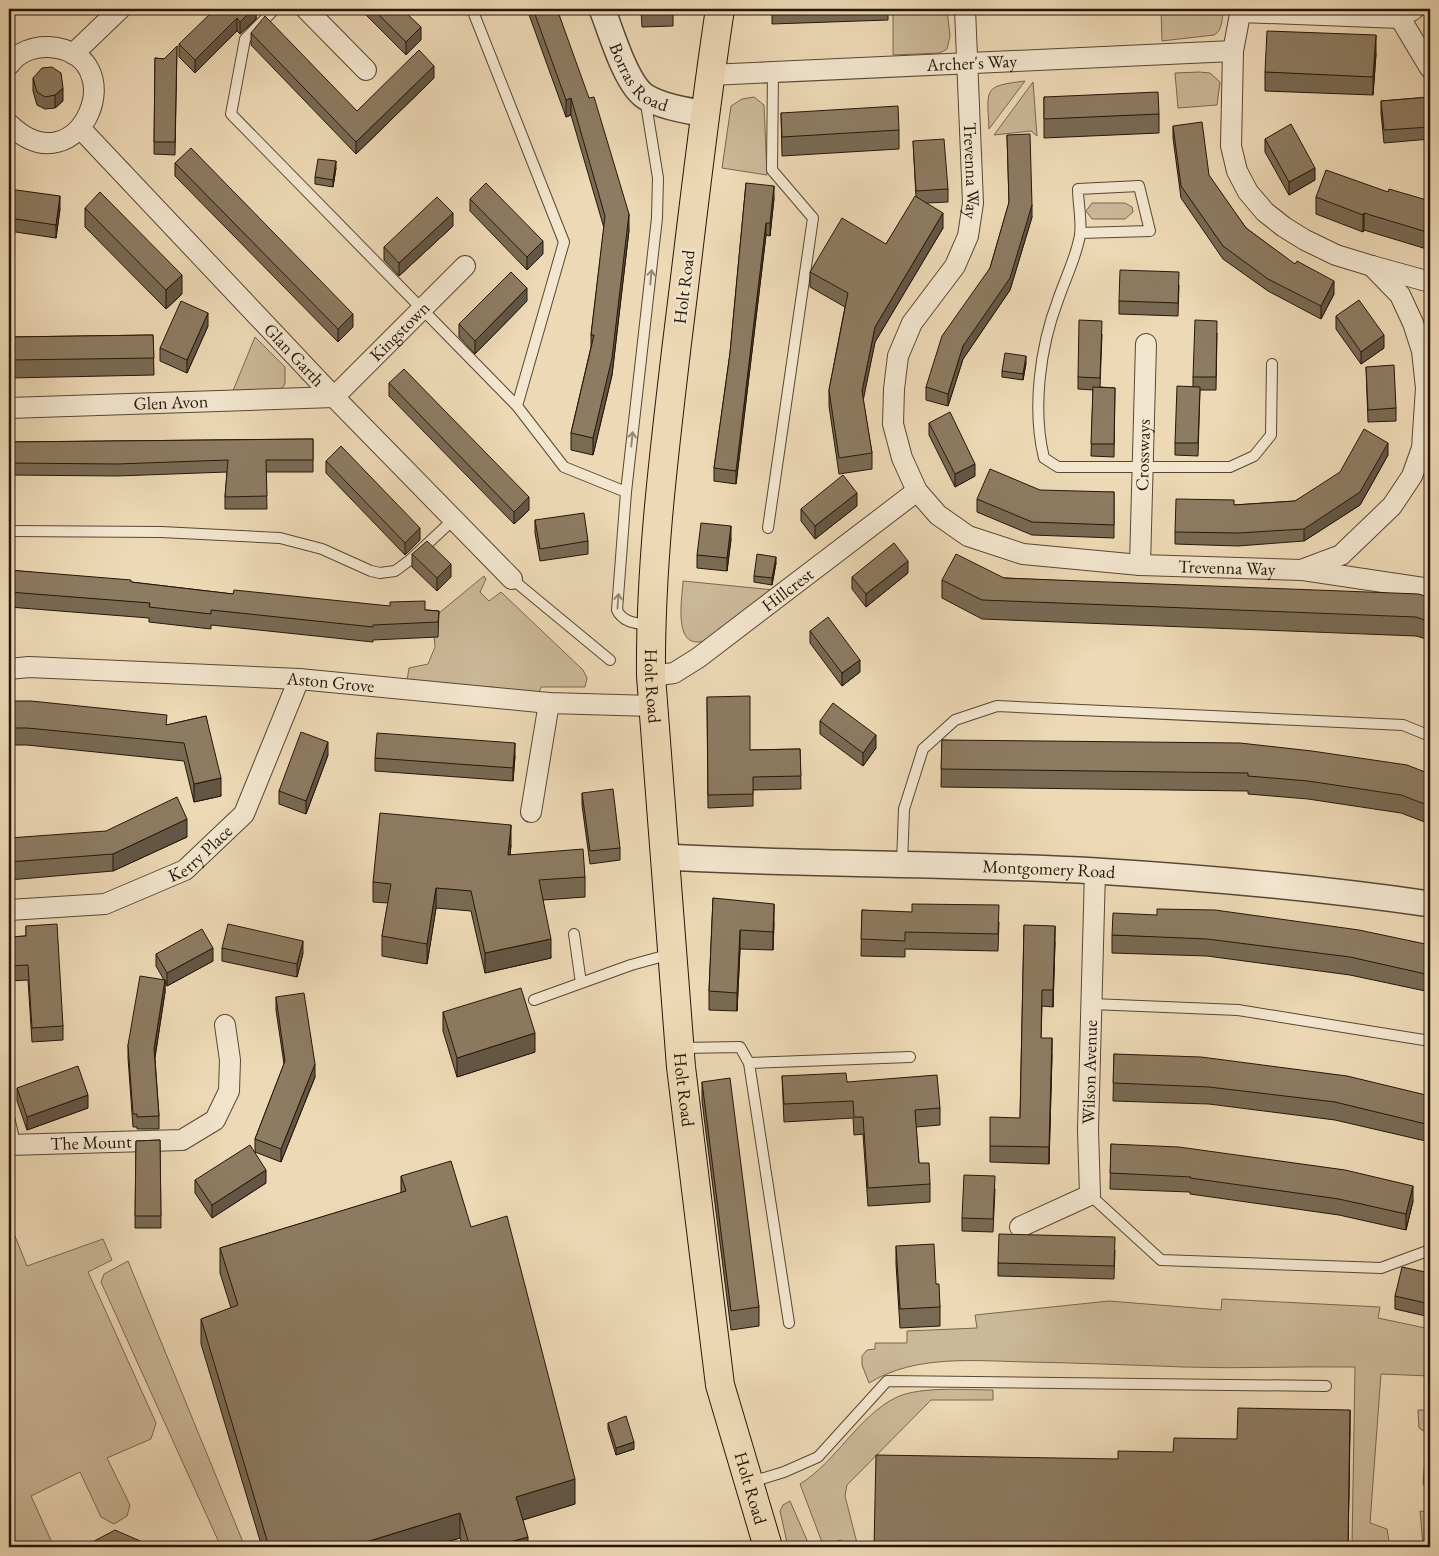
<svg xmlns="http://www.w3.org/2000/svg" width="1439" height="1556" viewBox="0 0 1439 1556" font-family="'EB Garamond',serif">
	<rect width="100%" height="100%" fill="#edd9b5"/>
	<filter id="stains"><feTurbulence type="fractalNoise" baseFrequency=".004" numOctaves="4"/><feColorMatrix values="0 0 0 0 .2 0 0 0 0 .09 0 0 0 0 .02 0 0 0 .5 -.17"/></filter>
	<radialGradient id="worn" r=".72"><stop offset=".6" stop-color="#630" stop-opacity="0"/><stop offset="1" stop-color="#630" stop-opacity=".3"/></radialGradient>
	<path fill="#cbb898" stroke="#786750" d="M893,9H947L950,36L947,49L940,53L893,55Z
		M1161,9H1223C1222,19 1223,30 1214,35L1162,41Z
		M1430,18V47C1423,38 1423,27 1430,18Z
		M1199,72L1210,73L1220,82L1217,105L1178,108L1175,73Z
		M1025,81L989,129C987,88 983,86 1025,81Z
		M1033,82L1037,136L1031,131L994,135Z
		M754,97L764,105L767,175L722,168L731,106L742,99Z
		M1092,203H1125L1132,207L1133,212L1125,219H1092L1086,211Z
		M255,337L285,367V384L280,391L230,398Z
		M484,576L486,579L480,592L489,601L501,592L583,670L587,678L585,687H541L536,702L522,703L493,687H406L409,668L428,664L435,647L433,618Z
		M683,581L774,590L707,640C672,653 682,600 683,581Z
		M9,1221L27,1266L103,1239L112,1260L88,1272L156,1423L151,1439L107,1458L130,1505L127,1516L114,1524L101,1517L80,1472L31,1496L54,1547H9Z
		M128,1261L245,1547H221L101,1282L104,1274Z
		M1222,1299L1380,1307L1378,1318L1430,1329V1376L1381,1374L1370,1523L1387,1529L1390,1547H1352L1355,1367C1298,1366 1241,1369 1184,1367C1132,1365 1080,1363 1029,1362C976,1361 916,1354 869,1383L862,1365V1356L867,1350L875,1349V1343H907V1331L977,1328L975,1315L1109,1301L1221,1310Z
		M993,1390V1400H931L847,1485L845,1496L858,1547H845L841,1540L823,1545L800,1484C837,1461 858,1416 897,1397C922,1386 966,1390 993,1390Z
		M1418,1410H1430L1429,1432H1425L1419,1428Z
		M1430,1456V1489H1426L1423,1483L1425,1460Z
		M790,1501L810,1547H788L780,1511L783,1505Z
		M1420,1511L1426,1512L1425,1529L1430,1530V1547L1423,1545Z"/>
	<g fill="none" stroke-linecap="round" stroke-linejoin="round">
		<g stroke="#574734" stroke-width="12">
			<path id="service" d="M275,9L245,39L231,114L517,406L564,467L626,492
				M472,9L564,242L517,406
				M645,98L658,178L657,218L626,492L617,610C623,623 637,623 650,626
				M1080,233L1150,231L1139,186L1078,189C1078,203 1082,221 1080,235C1076,258 1065,279 1058,300C1040,347 1032,409 1044,458L1058,467H1230L1254,456L1271,435L1272,364
				M768,528L813,218L772,170L773,71
				M9,531L161,532L280,538L322,549L371,571L380,573L395,571L410,560L454,519
				M512,579L610,660
				M902,864L904,809L923,749L955,720L997,706L1403,725L1430,736
				M574,934L581,983
				M534,1000L631,965L671,954
				M1092,1004L1238,1010L1430,1041
				M681,1048L740,1047L749,1063L910,1057
				M749,1063L789,1323
				M9,1117L15,1143
				M1090,1195L1161,1260L1381,1268L1430,1250
				M751,1482L784,1472L818,1457L887,1381L1326,1386"/>
		</g>
		<g stroke="#574734" stroke-width="22">
			<g id="minor">
				<path d="M306,9L366,70"/>
				<path id="s1" d="M965,9L973,203L968,236L955,266L912,323L898,356L894,389L893,424L902,458L917,491L938,515L968,536L1023,554L1140,565L1301,570L1341,555L1392,506L1412,476L1422,448L1426,388L1422,351L1413,323L1400,295L1372,266L1336,255L1305,240L1284,227L1265,212L1248,192L1237,171L1231,146L1233,51L1241,9"/>
				<path d="M1241,12L1400,18L1414,9"/>
				<path d="M1400,18L1430,68"/>
				<path d="M73,54L120,9"/>
				<path d="M9,65C18,52 34,46 49,47C137,53 80,193 9,124"/>
				<path id="s2" d="M710,75L1233,51"/>
				<path id="s3" d="M80,128L334,397L512,579"/>
				<path d="M1372,266L1430,282"/>
				<path id="s4" d="M9,408L334,397L465,266"/>
				<path id="s5" d="M1140,565L1146,344"/>
				<path d="M1303,570L1430,589"/>
				<path id="s6" d="M9,669L29,667L299,679L549,703L652,706"/>
				<path id="s7" d="M651,676L674,673L698,658L917,491"/>
				<path d="M531,812L549,703"/>
				<path id="s8" d="M9,910L105,904L185,870L244,814L299,679"/>
				<path id="s9" d="M9,1145L182,1140L215,1120L229,1091L230,1060L225,1025"/>
				<path id="s10" d="M1020,1227L1090,1195L1088,1130L1095,871"/>
			</g>
		</g>
		<g stroke="#574734" stroke-width="28">
			<g id="tertiary">
				<path id="s11" d="M602,9C611,31 626,85 646,97C663,107 685,110 705,114"/>
				<path id="s12" d="M665,857C808,865 953,863 1096,871C1208,878 1320,888 1430,904"/>
			</g>
		</g>
		<g stroke="#251609" stroke-width="30">
			<g id="primary">
				<path id="s13" d="M720,9C703,120 691,232 677,343C664,454 650,564 651,676L681,1067L720,1385L768,1547"/>
			</g>
		</g>
		<use href="#service" stroke="#f3e6cf" stroke-width="10"/>
		<use href="#minor" stroke="#f3e6cf" stroke-width="20"/>
		<use href="#tertiary" stroke="#f3e6cf" stroke-width="25"/>
		<use href="#primary" stroke="#edd9b5" stroke-width="28"/>
	</g>
	<path fill="#796a54" stroke="#251609" d="M256,9V19L240,34L237,31L195,73L179,57V44Z
		M360,9H402L421,40L406,55Z
		M527,9H557L629,230L612,375L593,455L571,450V433L591,347V335L604,228L571,115L566,117Z
		M641,9H673V26L642,27Z
		M772,9H888V20L772,24Z
		M1037,9H1102L1038,14Z
		M251,33L357,111L434,78L356,154L251,45Z
		M177,46L175,155L154,154L155,58L164,59Z
		M1376,54L1373,95L1265,91V72Z
		M33,78L63,101L55,108L45,109L37,105L33,91Z
		M1044,97L1159,114V133L1044,138Z
		M1430,97V139L1384,143L1381,113V101Z
		M781,113L899,130V149L782,156Z
		M1173,126L1246,228L1334,294L1321,319L1268,291L1223,259L1181,198L1173,138Z
		M1007,135L1032,217L1010,290L963,359L948,406L926,400V387L990,268L1009,203Z
		M1265,139L1315,180L1289,195L1265,152Z
		M913,141L948,189V202L927,203L943,228L875,342L863,399L872,453V469L839,474L829,406V390L845,307L810,287V272L886,244L916,197Z
		M175,163L353,327L338,342L175,176Z
		M336,168L333,187L315,184V177Z
		M746,183L774,198L770,236L766,235L736,484L714,481V468L730,353Z
		M9,189L60,209L56,238L9,231Z
		M1388,192L1430,201V250L1364,230L1363,232L1316,214V197Z
		M470,199L543,254L527,270L470,211Z
		M85,208L182,294L166,309L85,227Z
		M453,226L399,276L384,260V247Z
		M1179,285L1178,316L1119,314V301Z
		M527,301L475,354L459,337V324Z
		M1336,316L1384,348L1361,364L1336,329Z
		M208,326L187,373L160,361V348Z
		M1217,333L1216,390H1200L1198,456L1175,455V443L1193,386V377Z
		M1102,334L1100,387L1115,388L1114,457L1091,456L1093,390L1078,389V377Z
		M153,335L154,375L9,378V337Z
		M1026,363L1023,380L1002,377V371Z
		M1366,367L1396,408V421L1368,422Z
		M389,383L529,510L514,524L389,396Z
		M929,423L975,476L955,487L929,435Z
		M313,439V472H266L267,509H225V497L227,472L117,476L9,475V442Z
		M1388,455L1360,505L1304,541L1238,546L1175,544V532L1234,505L1295,501Z
		M326,461L420,540L405,555L326,473Z
		M1114,492V538L1032,535L977,512V499Z
		M857,506L815,539L801,521V509Z
		M535,520L588,541V554L540,561L535,533Z
		M731,539L727,571L697,568V555Z
		M412,554L451,577L437,591L412,567Z
		M776,563L772,585L754,582V576Z
		M9,570L131,582L233,594L439,611L438,637L373,640V642L211,625V629L149,622V618L9,607Z
		M908,573L866,607L852,589V577Z
		M1004,578L1430,598V640L1416,636L982,619L942,598V580Z
		M810,631L860,672L842,686L810,643Z
		M707,697L750,750L800,749L801,789L753,790V806L708,808Z
		M9,701L167,725L206,716L221,796L194,802L184,761L27,745H9Z
		M820,721L876,748L863,766L820,734Z
		M942,740L1430,774V824L1401,813L1308,799L1248,794V791L941,787Z
		M328,755L306,814L279,804V791Z
		M515,756L513,781L375,771V758Z
		M582,793L620,848V860L590,864L582,805Z
		M187,837L113,871L9,880V838Z
		M511,845L510,855L585,877V897L543,900L551,958L485,973L471,911L436,908L427,964L382,956V936L388,903L373,902V882Z
		M713,898L774,922L773,950L740,949L737,1011L709,1010V991Z
		M862,910L999,922L998,951L905,949V957L861,956Z
		M1024,925L1055,942L1053,1007L1042,1006L1041,1038L1052,1055L1049,1164L990,1162V1146L1020,1118Z
		M26,926L63,1026V1040L32,1042L28,980L9,981V937L26,936Z
		M1112,935L1430,945V992L1350,975L1207,956L1112,953Z
		M222,948L303,953L297,977L222,961Z
		M156,954L213,961L167,986L165,982V992L155,1058L159,1116V1129H137V1127H133L128,1058V1045L164,980L156,966Z
		M276,997L315,1077L281,1162L255,1152V1139L284,1064L276,1010Z
		M443,1012L535,1052L457,1077L443,1031Z
		M1114,1054L1430,1096V1142L1335,1120L1209,1104L1113,1101Z
		M782,1076L847,1082L940,1108V1125L916,1127L919,1163L930,1184V1202L868,1206L863,1134L854,1135L853,1118L784,1122Z
		M702,1082L759,1307V1326L731,1330L702,1101Z
		M17,1088L88,1108L27,1130L17,1101Z
		M160,1140L161,1228H135L136,1141Z
		M1111,1144L1413,1201L1406,1230L1339,1215L1190,1194V1192L1110,1189Z
		M401,1176L471,1227L575,1504L523,1520L528,1547H463L460,1538L430,1547H262L201,1344V1319L231,1308L220,1273V1248L401,1193Z
		M195,1180L266,1183L212,1218L195,1193Z
		M995,1189L993,1232L962,1231V1218Z
		M896,1246L936,1284L940,1307V1326L900,1328L896,1264Z
		M1115,1250L1114,1279L998,1276V1263Z
		M1430,1273V1317L1395,1309V1296Z
		M608,1423L634,1449L616,1455L608,1429Z"/>
	<path fill="#635645" stroke="#251609" d="M253,9H256V19L240,34V22Z
		M237,18V31L195,73V60Z
		M421,27V40L406,55V42Z
		M1376,35V54L1373,95V77Z
		M434,66V78L356,154V142Z
		M63,88V101L55,108V95Z
		M571,98V115L566,117V100Z
		M336,161V168L333,187V180Z
		M1315,168V180L1289,195V182Z
		M774,186V198L770,236V223Z
		M60,196V209L56,238V225Z
		M1032,205V217L1010,290L963,359L948,406V394L963,346Z
		M453,213V226L399,276V263Z
		M943,213V228L875,342L862,406V391L875,327Z
		M1364,213V230L1363,232V215Z
		M629,214V230L612,375L593,455V438Z
		M766,223V235L736,484V471Z
		M543,241V254L527,270V257Z
		M182,275V294L166,309V290Z
		M1334,281V294L1321,319V306Z
		M527,288V301L475,354V341Z
		M208,313V326L187,373V360Z
		M353,314V327L338,342V329Z
		M1384,335V348L1361,364V352Z
		M1026,356V363L1023,380V374Z
		M1388,443V455L1360,505L1304,541V529Z
		M975,464V476L955,487V474Z
		M857,493V506L815,539V526Z
		M529,497V510L514,524V512Z
		M731,526V539L727,571V558Z
		M420,528V540L405,555V543Z
		M776,557V563L772,585V578Z
		M908,561V573L866,607V594Z
		M451,564V577L437,591V578Z
		M860,660V672L842,686V673Z
		M876,735V748L863,766V753Z
		M328,742V755L306,814V801Z
		M515,743V756L513,781V768Z
		M221,778V796L194,802V784Z
		M187,819V837L113,871V854Z
		M511,825V845L508,875V855Z
		M436,888V908L427,964V944Z
		M774,904V922L773,950V932Z
		M1055,926V942L1053,1007V990Z
		M740,930V949L737,1011V993Z
		M551,939V958L485,973V953Z
		M303,941V953L297,977V964Z
		M213,948V961L167,986V973Z
		M165,980V992L154,1062V1049Z
		M535,1033V1052L457,1077V1058Z
		M1052,1038V1055L1049,1164V1147Z
		M315,1064V1077L281,1162V1149Z
		M88,1095V1108L27,1130V1117Z
		M266,1170V1183L212,1218V1205Z
		M1413,1186V1201L1406,1230V1214Z
		M1350,1410V1435L1348,1547Z
		M634,1442V1449L616,1455V1448Z
		M575,1479V1504L516,1522V1497Z
		M460,1513V1538L430,1547H350Z
		M528,1537V1547H492Z"/>
	<path fill="#8d7b62" stroke="#251609" d="M215,9H253L240,22L237,18L195,60L179,44Z
		M373,9H402L421,27L406,42Z
		M533,9H557L589,98L594,97L629,214L612,358L593,438L571,433L594,335H591L605,216L571,98L566,100Z
		M642,9H673V10L642,11Z
		M265,16L357,111L419,50L434,66L356,142L251,33Z
		M1267,31L1376,35L1373,77L1265,72Z
		M177,46L175,142H154L155,58L164,59Z
		M52,67L61,73L63,88L55,95L45,97L37,92L33,78L42,68Z
		M1158,92L1159,114L1044,119V97Z
		M1430,97V127L1384,130L1381,101Z
		M898,106L899,130L782,137L781,113Z
		M1202,122L1209,175L1246,228L1295,264L1297,261L1334,281L1321,306L1268,279L1223,246L1181,186L1173,126Z
		M1291,124L1315,168L1289,182L1265,139Z
		M1030,134L1032,205L1010,278L963,346L948,394L926,387L942,336L990,268L1009,202L1007,135Z
		M944,139L948,189L916,191L913,141Z
		M191,148L353,314L338,329L175,163Z
		M318,159L336,161L333,180L315,177Z
		M1326,170L1388,192L1389,189L1430,201V233L1364,213L1363,215L1316,197Z
		M486,183L543,241L527,257L470,199Z
		M746,183L774,186L770,223H766L736,471L714,468L730,353Z
		M9,189L60,196L56,225L9,218Z
		M100,192L182,275L166,290L85,208Z
		M915,196L943,213L875,327L862,391L872,453L839,458L829,390L848,293L810,272L842,218L886,244Z
		M437,197L453,213L399,263L384,247Z
		M1120,270L1179,272L1178,303L1119,301Z
		M511,272L527,288L475,341L459,324Z
		M1359,300L1384,335L1361,352L1336,316Z
		M181,301L208,313L187,360L160,348Z
		M1079,320L1102,321L1100,378L1078,377Z
		M1195,320L1217,321L1216,377H1193Z
		M153,335L154,358L9,360V337Z
		M1005,353L1026,356L1023,374L1002,371Z
		M1394,365L1396,408L1368,410L1366,367Z
		M404,369L529,497L514,512L389,383Z
		M1177,386L1200,387L1198,443H1175Z
		M1093,387L1115,388L1114,444H1091Z
		M950,412L975,464L955,474L929,423Z
		M1364,429L1388,443L1360,492L1304,529L1238,533L1175,532L1176,499L1234,500V505L1295,501L1340,472Z
		M313,439V460H266L267,496L225,497L228,460L117,464L9,463V442Z
		M341,446L420,528L405,543L326,461Z
		M990,469L1040,490L1114,492V525L1032,522L977,499Z
		M843,475L857,493L815,526L801,509Z
		M584,513L588,541L540,549L535,520Z
		M701,523L731,526L727,558L697,555Z
		M427,541L451,564L437,578L412,554Z
		M894,543L908,561L866,594L852,577Z
		M757,554L776,557L772,578L754,576Z
		M956,554L1004,578L1419,594L1430,598V622L1416,617L982,600L942,580Z
		M9,570L131,580V582L233,594L234,590L390,606V602L425,601V610L439,611L438,622L373,625V627L211,610V614L149,607L150,603L9,592Z
		M828,617L860,660L842,673L810,631Z
		M750,696V750L800,749L801,776L753,777V794L708,795L707,697Z
		M9,701H31L167,715L166,725L206,716L221,778L194,784L184,743L27,728H9Z
		M833,703L876,735L863,753L820,721Z
		M301,732L328,742L306,801L279,791Z
		M377,733L515,743L513,768L375,758Z
		M942,740L1240,743L1312,751L1407,765L1430,774V806L1401,795L1308,781L1248,776V773L941,769Z
		M613,789L620,848L590,851L582,793Z
		M177,797L187,819L113,854L9,862V838L106,831Z
		M380,813L511,825L508,855L583,849L585,877L539,880L551,939L485,953L471,891L436,888L427,944L382,936L391,884L373,882Z
		M713,898L774,904L773,932L740,930L737,993L709,991Z
		M912,904L999,905L998,934L905,932V941L861,939L862,910L912,912Z
		M1157,909L1215,910L1359,930L1430,945V975L1350,957L1207,939L1112,935L1113,913L1157,915Z
		M57,924L63,1026L32,1028L28,965L9,966V937L26,936V926Z
		M228,924L303,941L297,964L222,948Z
		M1024,925L1055,926L1053,990H1042L1041,1038H1052L1049,1147L990,1146V1117L1020,1118Z
		M202,929L213,948L167,973L156,954Z
		M140,976L165,980L154,1049L159,1116L137,1117V1114H133L128,1045Z
		M521,988L535,1033L457,1058L443,1012Z
		M304,993L315,1064L281,1149L255,1139L285,1061L276,997Z
		M1114,1054L1201,1057L1347,1076L1430,1096V1125L1335,1102L1209,1087L1113,1083Z
		M78,1066L88,1095L27,1117L17,1088Z
		M846,1073L847,1082L937,1075L940,1108L915,1110L919,1163H929L930,1184L868,1188L863,1117H854L853,1101L784,1104L782,1076Z
		M730,1078L759,1307L731,1311L702,1082Z
		M160,1140L161,1216H135L136,1141Z
		M1111,1144L1179,1147L1345,1170L1413,1186L1406,1214L1339,1199L1190,1178L1191,1177L1110,1173Z
		M250,1145L266,1170L212,1205L195,1180Z
		M451,1161L471,1227L507,1216L575,1479L516,1497L528,1537L492,1547H470L460,1513L350,1547H269L201,1319L238,1305L220,1248L406,1191L401,1176Z
		M964,1175L995,1176L993,1219L962,1218Z
		M999,1234L1115,1237L1114,1266L998,1263Z
		M934,1244L936,1284H939L940,1307L900,1309L896,1246Z
		M1402,1267L1430,1273V1304L1395,1296Z
		M1238,1408L1350,1410L1348,1547H874L876,1455L1118,1459V1451L1173,1452L1174,1438L1237,1439Z
		M626,1416L634,1442L616,1448L608,1423Z
		M115,1530L154,1547H83Z"/>
	<defs><path id="oneway-shaft" d="M-6 0H5M1.5-3L5.5 0L1.5 3" fill="none" stroke-width="1.6" stroke-linecap="round" stroke-linejoin="round" transform="scale(1.25)"/></defs>
	<g stroke="#968876">
		<use href="#oneway-shaft" transform="translate(651 277) rotate(-84)"/>
		<use href="#oneway-shaft" transform="translate(632 439) rotate(-84)"/>
		<use href="#oneway-shaft" transform="translate(618 601) rotate(-86)"/>
	</g>
	<g text-anchor="middle" stroke-width="4" stroke-linejoin="round" paint-order="stroke">
		<g font-size="18" fill="#251609" stroke="#f3e6cf">
			<text dy="6" stroke="none"><textPath href="#s2" startOffset="262">Archer's Way</textPath></text>
			<text dy="6" stroke="none"><textPath href="#s11" startOffset="80">Borras Road</textPath></text>
			<text dy="6" stroke="none"><textPath href="#s1" startOffset="162">Trevenna Way</textPath></text>
			<text transform="translate(684 287) rotate(-83)" y="6">Holt Road</text>
			<text dy="6" stroke="none"><textPath href="#s4" startOffset="418">Kingstown</textPath></text>
			<text dy="6" stroke="none"><textPath href="#s3" startOffset="312">Glan Garth</textPath></text>
			<text dy="6" stroke="none"><textPath href="#s4" startOffset="162">Glen Avon</textPath></text>
			<text dy="6" stroke="none"><textPath href="#s5" startOffset="110">Crossways</textPath></text>
			<text dy="6" stroke="none"><textPath href="#s1" startOffset="838">Trevenna Way</textPath></text>
			<text dy="6" stroke="none"><textPath href="#s7" startOffset="164">Hillcrest</textPath></text>
			<text dy="6" stroke="none"><textPath href="#s6" startOffset="322">Aston Grove</textPath></text>
			<text dy="6" stroke="none"><textPath href="#s13" startOffset="681">Holt Road</textPath></text>
			<text dy="6" stroke="none"><textPath href="#s8" startOffset="205">Kerry Place</textPath></text>
			<text dy="6" stroke="none"><textPath href="#s12" startOffset="384">Montgomery Road</textPath></text>
			<text dy="6" stroke="none"><textPath href="#s10" startOffset="200">Wilson Avenue</textPath></text>
			<text dy="6" stroke="none"><textPath href="#s13" startOffset="1086">Holt Road</textPath></text>
			<text dy="6" stroke="none"><textPath href="#s9" startOffset="82">The Mount</textPath></text>
			<text dy="6" stroke="none"><textPath href="#s13" startOffset="1491">Holt Road</textPath></text>
		</g>
	</g>
	<rect width="1439" height="1556" fill="none" stroke="#edd9b5" stroke-width="30"/>
	<rect x="10" y="10" width="1419" height="1536" fill="none" stroke="#251609" stroke-width="2.5"/>
	<rect x="15" y="15" width="1409" height="1526" fill="none" stroke="#251609"/>
	<rect width="100%" height="100%" filter="url(#stains)"/>
	<rect width="100%" height="100%" fill="url(#worn)"/>
</svg>
